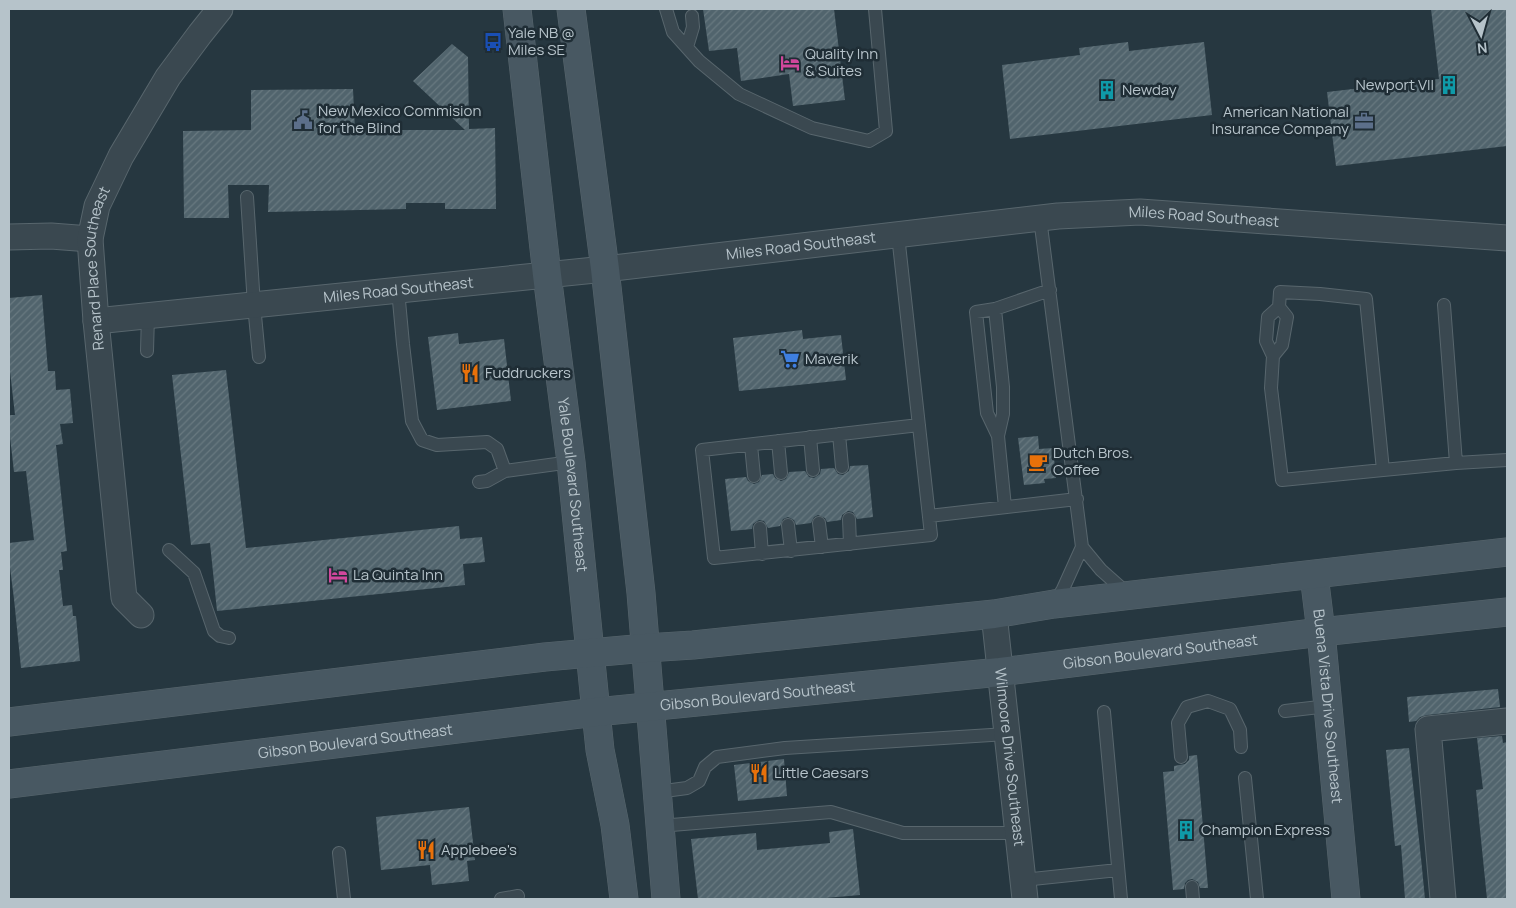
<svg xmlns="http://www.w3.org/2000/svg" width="1516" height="908" viewBox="0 0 1516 908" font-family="Manrope,sans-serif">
	<defs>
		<pattern id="building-hatch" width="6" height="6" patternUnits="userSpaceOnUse" patternTransform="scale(1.25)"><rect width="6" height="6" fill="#51646d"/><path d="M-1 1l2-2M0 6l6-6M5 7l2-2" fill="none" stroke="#687980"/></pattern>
	</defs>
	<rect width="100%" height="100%" fill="#263740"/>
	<path fill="url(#building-hatch)" d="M703,9H834L845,100L793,106L789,74L741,81L737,48L709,51Z
		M1431,9H1507V146L1336,166L1327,92L1439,79Z
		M1128,42L1129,51L1204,42L1212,115L1010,139L1002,65L1080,55L1079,48Z
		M452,44L468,57L469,129L495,128L496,209H445V203H406V209L268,212L269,185H228L229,218H184L183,131L251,130V90L353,89L355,130H465L413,81Z
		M42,295L48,371H55L56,390L70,389L73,423L60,424L63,444L56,445L67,551L61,552L63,570H59L63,606L72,605L73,616H76L80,661L21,668L14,599L9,560V543L34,540L26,471L14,472L9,428H10L9,415H15L9,363V298Z
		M802,330L803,339L841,335L846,380L739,391L733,338Z
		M458,333L459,344L504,339L511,401L437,410L428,337Z
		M226,370L246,548L459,526L460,539L482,537L485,562L463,564L465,585L217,611L210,543L191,545L172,375Z
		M1038,436L1039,449L1053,448L1056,478L1044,479L1045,483L1024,485L1018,438Z
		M868,465L873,517L857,519L853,512L848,511L842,515L841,520L827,522L825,518L818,515L814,517L811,523L796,525L794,520L788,517L783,519L780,526L768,528L764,521L759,520L753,524L752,529L731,531L725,479L746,477L748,481L754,484L759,482L762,475L773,474L775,478L781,481L786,479L789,472L805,471L809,477L814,478L820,474L821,469L834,468L838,474L843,475L849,471L850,466Z
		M1498,689L1500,707L1427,715L1420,717L1416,721L1409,722L1407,697Z
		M1502,736L1503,743L1507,742V899H1487L1476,790L1483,789L1477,738Z
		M1409,748L1421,858L1425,899H1405L1401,845L1395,846L1386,750Z
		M1197,755L1208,888H1200L1198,882L1192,879L1188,880L1185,883L1184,889L1173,890L1163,772L1174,771V766L1185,764L1189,760V756Z
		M784,759L787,796L738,801L734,765Z
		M469,807L475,860L467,861L469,881L432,885L430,865L381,870L376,817Z
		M853,829L860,895L814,899H698L691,839L756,833L757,850L830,843L829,832Z"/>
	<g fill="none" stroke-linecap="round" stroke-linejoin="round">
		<g stroke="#58666d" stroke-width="14">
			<path id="lane" d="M666,9L673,32L699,61L739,94L812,128L869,141L886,131L875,9
				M687,47L693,27L692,16
				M247,197L254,305L259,357
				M1040,218L1082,547L1101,570L1128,594
				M898,235L931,535L714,558L702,450L919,425
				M398,290L403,344L412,421L422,440L437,445L487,442L497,449L505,471
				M1444,305L1456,463
				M1279,307L1287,317L1282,345L1273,356L1271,388L1282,480L1383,470
				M995,309L1003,387V414L998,436
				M147,351L148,315
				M1273,356L1266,341L1268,317L1279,307L1280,292L1320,294L1366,299L1383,470L1456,463L1507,460
				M839,434L842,467
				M810,437L813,470
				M778,441L781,473
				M751,445L754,476
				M479,482L487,481L505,471L571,462
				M1005,507L998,436L987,413L976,312L995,309L1050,290
				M929,516L1077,499
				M849,519L850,544
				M819,523L822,547
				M788,525L791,551
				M760,528L762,554
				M169,550L194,573L214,631L220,636L229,638
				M1055,603L1063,589L1082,547
				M1285,711L1328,706
				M1104,712L1121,899
				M1181,757L1178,723L1187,707L1208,701L1230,709L1240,730L1241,747
				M1245,778L1257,899
				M657,792L687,788L699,781L705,767L717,757L785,748L1007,734
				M659,826L831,812L903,833H1018
				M339,853L344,899
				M1023,880L1118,870
				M1192,887L1193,899
				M501,899L518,896"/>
		</g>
		<g stroke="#58666d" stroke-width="27">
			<g id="street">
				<path d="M9,237L51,236L90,239"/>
				<path id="s1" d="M96,321L605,269L1058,216L1140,212L1507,238"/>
				<path id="s2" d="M994,614L1025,899"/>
				<path id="s3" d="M141,615L124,598L96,321L90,239L97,206L121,156L168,77L200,34L220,9"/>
				<path d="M1443,899L1428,729L1507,721"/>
			</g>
		</g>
		<g stroke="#58666d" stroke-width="29">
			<g id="secondary">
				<path id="s4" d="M517,9L547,275L571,462L596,712L600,750L615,825L624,899"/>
				<path d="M571,9L605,269L641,593L666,899"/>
				<path id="s5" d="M1314,575L1321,632L1346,899"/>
				<path d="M9,722L545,657L646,648L693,645L994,614L1054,604L1507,552"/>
				<path id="s6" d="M9,784L596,712L1000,672L1321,632L1507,612"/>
			</g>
		</g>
		<use href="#lane" stroke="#3a4850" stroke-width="12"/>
		<use href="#street" stroke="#3a4850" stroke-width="25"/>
		<use href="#secondary" stroke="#485862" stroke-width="28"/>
	</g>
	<defs>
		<g id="bus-bare" transform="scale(1.5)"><path d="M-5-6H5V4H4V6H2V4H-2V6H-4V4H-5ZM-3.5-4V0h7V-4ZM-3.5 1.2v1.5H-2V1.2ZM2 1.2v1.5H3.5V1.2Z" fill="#1a4fb4" stroke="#1f2d35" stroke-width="2.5" paint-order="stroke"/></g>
		<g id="hotel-bare" transform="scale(1.5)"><path d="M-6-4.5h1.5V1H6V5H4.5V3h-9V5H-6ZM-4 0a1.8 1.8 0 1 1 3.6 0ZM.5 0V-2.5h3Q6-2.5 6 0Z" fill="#d1479c" stroke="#1f2d35" stroke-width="2.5" paint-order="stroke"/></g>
		<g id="building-bare" transform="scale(1.5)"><path d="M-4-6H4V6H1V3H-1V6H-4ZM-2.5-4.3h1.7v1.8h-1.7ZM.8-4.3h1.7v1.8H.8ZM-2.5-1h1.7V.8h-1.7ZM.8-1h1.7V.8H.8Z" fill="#0f9aa8" stroke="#1f2d35" stroke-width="2.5" paint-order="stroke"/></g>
		<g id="civic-bare" transform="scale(1.5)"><path d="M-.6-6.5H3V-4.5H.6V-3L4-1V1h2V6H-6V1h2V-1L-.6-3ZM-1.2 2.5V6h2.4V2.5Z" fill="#5c6f8a" stroke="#1f2d35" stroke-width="2.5" paint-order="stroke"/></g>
		<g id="office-bare" transform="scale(1.5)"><path d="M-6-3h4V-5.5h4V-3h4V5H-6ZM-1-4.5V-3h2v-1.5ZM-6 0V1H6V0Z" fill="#5c6f8a" stroke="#1f2d35" stroke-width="2.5" paint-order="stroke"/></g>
		<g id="supermarket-bare" transform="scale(1.5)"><path d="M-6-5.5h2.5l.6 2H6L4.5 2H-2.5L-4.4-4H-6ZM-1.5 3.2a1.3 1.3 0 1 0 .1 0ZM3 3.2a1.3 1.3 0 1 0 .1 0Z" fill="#3f7fe0" stroke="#1f2d35" stroke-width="2.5" paint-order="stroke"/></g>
		<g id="restaurant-bare" transform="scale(1.5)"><path d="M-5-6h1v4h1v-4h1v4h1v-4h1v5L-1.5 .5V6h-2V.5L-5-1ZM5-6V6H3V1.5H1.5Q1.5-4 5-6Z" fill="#e8710a" stroke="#1f2d35" stroke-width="2.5" paint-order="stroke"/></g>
		<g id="cafe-bare" transform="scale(1.5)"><path d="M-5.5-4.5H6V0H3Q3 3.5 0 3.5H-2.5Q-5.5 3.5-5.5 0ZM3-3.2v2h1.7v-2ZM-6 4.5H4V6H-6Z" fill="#e8710a" stroke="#1f2d35" stroke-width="2.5" paint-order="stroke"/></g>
	</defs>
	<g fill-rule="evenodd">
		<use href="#bus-bare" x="493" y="42"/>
		<use href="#hotel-bare" x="790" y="63"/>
		<use href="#building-bare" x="1449" y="85"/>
		<use href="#building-bare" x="1107" y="90"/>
		<use href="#civic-bare" x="303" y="120"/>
		<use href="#office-bare" x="1364" y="121"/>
		<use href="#supermarket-bare" x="790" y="359"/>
		<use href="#restaurant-bare" x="470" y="373"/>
		<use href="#cafe-bare" x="1038" y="462"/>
		<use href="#hotel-bare" x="338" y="575"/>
		<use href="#restaurant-bare" x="759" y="773"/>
		<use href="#building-bare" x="1186" y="830"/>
		<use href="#restaurant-bare" x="426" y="850"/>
	</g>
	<g text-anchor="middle" stroke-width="5" stroke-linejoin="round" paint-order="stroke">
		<g font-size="15" fill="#b6c3ca" stroke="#1f2d35" text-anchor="start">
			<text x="508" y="38">Yale NB @<tspan x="508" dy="17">Miles SE</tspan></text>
			<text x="805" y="59">Quality Inn<tspan x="805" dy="17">&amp; Suites</tspan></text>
			<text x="1434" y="90" text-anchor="end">Newport VII</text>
			<text x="1122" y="95">Newday</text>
			<text x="318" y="116">New Mexico Commision<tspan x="318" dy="17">for the Blind</tspan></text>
			<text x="1349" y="117" text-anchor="end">American National<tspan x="1349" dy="17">Insurance Company</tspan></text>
			<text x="805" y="364">Maverik</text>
			<text x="485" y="378">Fuddruckers</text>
			<text x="1053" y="458">Dutch Bros.<tspan x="1053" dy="17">Coffee</tspan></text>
			<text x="353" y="580">La Quinta Inn</text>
			<text x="774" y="778">Little Caesars</text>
			<text x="1201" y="835">Champion Express</text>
			<text x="441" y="855">Applebee's</text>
		</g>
		<g font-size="15" fill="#b6c3ca" stroke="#1f2d35">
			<text dy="5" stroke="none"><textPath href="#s1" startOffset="1114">Miles Road Southeast</textPath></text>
			<text dy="5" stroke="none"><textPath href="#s1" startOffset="709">Miles Road Southeast</textPath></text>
			<text dy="5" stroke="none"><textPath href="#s3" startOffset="356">Renard Place Southeast</textPath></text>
			<text dy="5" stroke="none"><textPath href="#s1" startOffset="304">Miles Road Southeast</textPath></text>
			<text dy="5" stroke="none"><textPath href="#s4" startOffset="479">Yale Boulevard Southeast</textPath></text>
			<text dy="5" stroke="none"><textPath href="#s6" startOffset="1159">Gibson Boulevard Southeast</textPath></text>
			<text dy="5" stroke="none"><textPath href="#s6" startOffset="754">Gibson Boulevard Southeast</textPath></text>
			<text dy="5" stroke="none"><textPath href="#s5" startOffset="132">Buena Vista Drive Southeast</textPath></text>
			<text dy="5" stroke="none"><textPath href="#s6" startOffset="349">Gibson Boulevard Southeast</textPath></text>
			<text dy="5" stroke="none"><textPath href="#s2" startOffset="144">Wilmoore Drive Southeast</textPath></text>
		</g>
	</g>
	<rect width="1516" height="908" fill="none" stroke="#b6c3ca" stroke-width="20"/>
	<g transform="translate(1481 35) rotate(174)" stroke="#1f2d35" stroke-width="4" paint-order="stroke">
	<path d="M0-4L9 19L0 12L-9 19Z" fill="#b6c3ca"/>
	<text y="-8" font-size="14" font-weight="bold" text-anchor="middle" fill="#b6c3ca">N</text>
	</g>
</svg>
